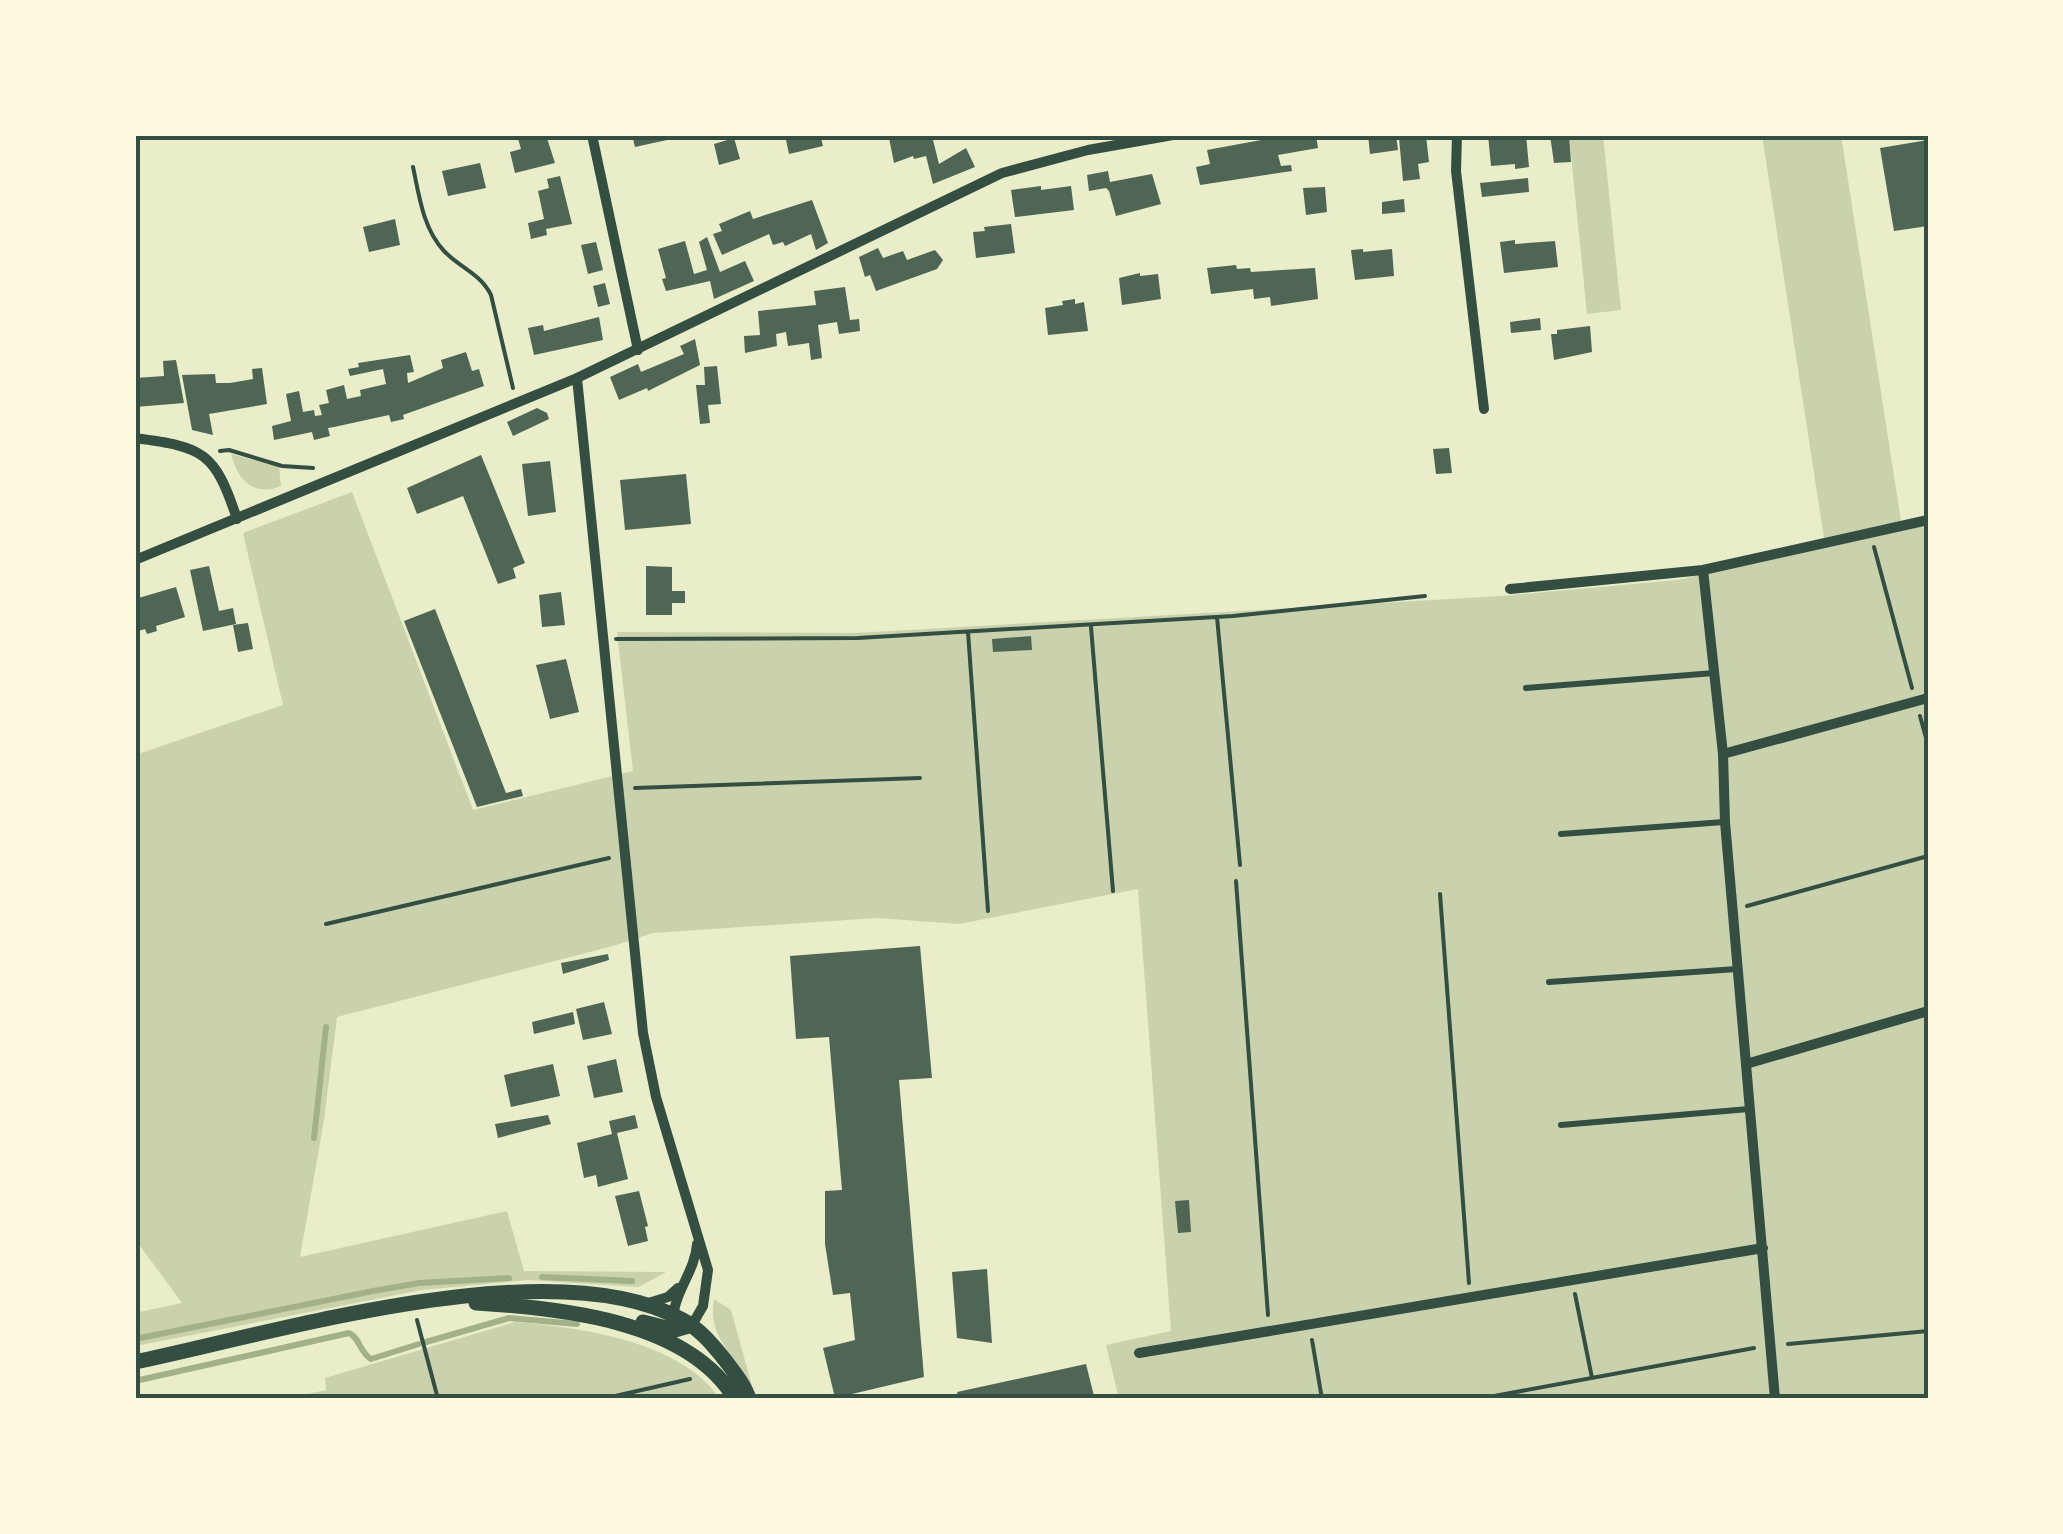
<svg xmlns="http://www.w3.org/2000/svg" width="2063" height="1534" viewBox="0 0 2063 1534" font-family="Raleway,sans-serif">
	<rect width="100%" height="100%" fill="#e9edc9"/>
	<path fill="#cad2ad" d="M1569,135H1603L1621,310L1587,314Z
		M1762,135H1841L1901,521L1824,538Z
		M231,454L279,467L281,486C254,497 238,481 231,454Z
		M352,492L473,810L633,771L617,632L856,633L1501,596L1677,580L1928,525V1399H1119L1106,1345L1171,1331L1138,889L959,924L877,918L653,933L613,946L337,1017L324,1120L300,1257L507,1211L524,1271L666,1272L639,1287L528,1280L422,1290L135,1346V1313L182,1303L135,1239V755L283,705L243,533Z
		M714,1299L731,1310L752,1386C735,1354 707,1339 714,1299Z
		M515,1322C578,1327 682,1341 720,1399H285L326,1390L325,1378Z"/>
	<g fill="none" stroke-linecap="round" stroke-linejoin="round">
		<path stroke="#a3b18a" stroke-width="6" d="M314,1138L326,1027
			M542,1277L632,1281
			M135,1339L373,1291L419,1283L509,1278
			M426,1342L509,1318L577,1324
			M135,1381L349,1333C360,1338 360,1353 371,1359L419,1344"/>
	</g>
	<path fill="#4f6655" d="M517,135H546L555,163L515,173L510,152L521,149Z
		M632,135H666L667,140L635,147Z
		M785,135H820L823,146L789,154Z
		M902,135H921L922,138L932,136L939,164L966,148L975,167L933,184L926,156L914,159L913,156L894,163L889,138Z
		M1289,135H1316L1318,148L1278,155L1281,166L1291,165L1292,171L1200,185L1196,167L1210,164L1207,150Z
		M1368,135H1396L1398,150L1370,154Z
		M1488,135H1526L1529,167L1515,169V164L1491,166Z
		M1550,135H1569L1571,162L1554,163Z
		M1426,136L1429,162L1418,164L1420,179L1403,181L1399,138Z
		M734,138L740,159L719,165L714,144Z
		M1928,140V226L1894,231L1880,148Z
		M480,163L486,188L448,196L442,171Z
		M1108,171L1110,182L1152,174L1161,204L1116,216L1109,191L1106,188L1089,191L1087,175Z
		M560,176L572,224L546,229L547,235L531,239L528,223L544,219L538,191L549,188L547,179Z
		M1528,178L1529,192L1482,197L1480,183Z
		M1041,186V190L1071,186L1074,210L1015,217L1011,190Z
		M1325,187L1327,212L1306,215L1303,188Z
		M1404,199L1405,212L1382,214V202Z
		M812,200L828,243L816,250L811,234L785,246L783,242L773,245L769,234L722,255L713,234L722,231L719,224L750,211L753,219Z
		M395,219L400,245L369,252L363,227Z
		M1011,224L1015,253L976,258L973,232L985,231L984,227Z
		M707,237L720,272L745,261L754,281L714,299L710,281L666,291L662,279L666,278L658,249L685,241L694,274L707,270L699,242Z
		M1515,240V244L1555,241L1558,267L1504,273L1500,242Z
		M596,242L603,270L588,274L581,245Z
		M878,248L883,258L903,251L907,260L935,250L943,260L937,269L876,291L870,275L865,277L859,257Z
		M1363,249V252L1392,249L1394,276L1355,280L1351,250Z
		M1236,265L1237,269L1250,268L1251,272L1315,268L1318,299L1271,306L1270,297L1254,299L1253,289L1211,294L1207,268Z
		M1140,273V276L1158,274L1161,299L1122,305L1119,278Z
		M605,283L610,304L598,307L593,286Z
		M845,287L850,320L859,319L860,331L839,334L837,322L818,325L822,358L811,360L809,343L788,346L786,332L776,334L777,346L745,353L744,336L760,335L758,311L816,305L814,291Z
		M1075,299V304L1084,302L1088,331L1048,335L1045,308L1063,305L1062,301Z
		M599,317L603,340L534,355L528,328L543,325L544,331Z
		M1540,318L1541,330L1511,333L1510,322Z
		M1590,326L1592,352L1554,360L1551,334H1557V330Z
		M695,339L700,365L648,391L647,388L619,400L610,377L638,364L641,372L684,354L680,346Z
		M466,352L472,371L479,369L484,386L403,415L404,419L391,422L389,415L334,427L328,428L330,436L314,440L312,432L274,440L272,426L291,421L286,394L299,391L303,412L314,410L315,416L322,415L319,405L329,403L326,390L344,385L347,399L361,396L360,390L386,384L383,369L350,376L348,369L359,367L358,363L410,355L414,372L407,373L408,383L443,368L441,360Z
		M176,360L184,403L135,407V378L164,376L163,361Z
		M717,366L721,404L708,405L710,423L700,424L696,385H705L704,367Z
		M262,368L267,404L209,414L213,435L192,430L182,375L215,374L216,383H230L253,379L252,369Z
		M537,408L547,413L549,419L513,436L507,422Z
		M1449,448L1452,473L1436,474L1433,449Z
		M481,455L525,563L513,568L516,578L498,584L463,496L417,514L407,488Z
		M550,461L556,512L528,516L522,464Z
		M686,474L691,524L625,530L620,480Z
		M209,566L219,611L233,608L236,624L203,631L190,570Z
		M646,566L672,567V591H685V603H672V615H646Z
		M176,587L185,617L156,626L157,631L147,634L145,629L135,632V599Z
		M561,592L565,625L542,627L539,595Z
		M435,609L506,793L521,789L523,796L477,807L404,621Z
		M248,623L253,649L238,652L233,625Z
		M1031,636L1032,650L993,652L992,639Z
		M566,659L579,712L550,719L536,665Z
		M920,946L932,1078L899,1080L924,1377L835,1398L823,1348L855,1340L850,1293L833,1295L825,1244V1191L842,1190L829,1037L796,1039L790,956Z
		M608,954L609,960L563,974L561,963Z
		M604,1002L612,1034L583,1040L576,1009Z
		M573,1012L575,1024L534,1034L532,1022Z
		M616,1059L623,1092L594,1098L587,1066Z
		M553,1064L560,1096L511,1107L504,1075Z
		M548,1115L551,1124L498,1138L495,1124Z
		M635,1115L638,1128L617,1133L628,1179L598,1187L596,1175L584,1178L577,1143L612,1134L609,1121Z
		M639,1191L648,1226L645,1227L648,1241L628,1246L615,1196Z
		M1189,1200L1191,1232L1178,1233L1175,1201Z
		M987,1269L992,1343L957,1338L952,1272Z
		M1086,1364L1094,1396L959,1399L957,1392Z"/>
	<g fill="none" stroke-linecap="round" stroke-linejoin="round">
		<path stroke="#344e41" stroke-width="4" d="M413,167C419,195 423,229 444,251C460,268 480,273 491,295L513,388
			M220,451L229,450L282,466L313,468
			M1874,547L1912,688
			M1217,617L1240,865
			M1091,627L1113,891
			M968,632L988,911
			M616,639L858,638L1233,616L1425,596
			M1920,716L1928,745
			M635,788L920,778
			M1236,881L1268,1315
			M1440,894L1469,1283
			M1747,906L1928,856
			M326,924L609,858
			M1575,1294L1592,1378
			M417,1320L438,1399
			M1312,1340L1322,1399
			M1788,1344L1928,1331
			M602,1399L690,1379
			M1478,1399L1754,1348"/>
		<path stroke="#344e41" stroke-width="6" d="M1526,688L1714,673
			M1561,834L1724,822
			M1549,982L1737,969
			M1561,1125L1749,1109"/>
		<path stroke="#344e41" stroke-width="10" d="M592,135L638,350
			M1457,135L1456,171L1484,409
			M577,378L643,1033L656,1097L708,1270L703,1306L692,1325
			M135,438C204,447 215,452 237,519
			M135,560L577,378L1002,173L1088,150L1173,135
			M1703,570L1723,754L1725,822L1775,1399
			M1510,589L1703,570L1928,520
			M1723,754L1928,698
			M1746,1064L1928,1011
			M645,1304L668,1297L678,1288
			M673,1322C673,1292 695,1273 697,1244
			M1139,1353L1763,1248"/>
		<path stroke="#344e41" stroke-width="15" d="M476,1303C559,1308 688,1320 735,1399
			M643,1322L675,1330L692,1325
			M135,1362C275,1333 552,1248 681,1319C699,1328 713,1345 725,1360C734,1372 745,1385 749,1399"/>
	</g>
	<rect width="2063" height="1534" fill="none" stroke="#fefae0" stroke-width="275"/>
	<rect x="138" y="138" width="1788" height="1258" fill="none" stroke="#344e41" stroke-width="4"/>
</svg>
